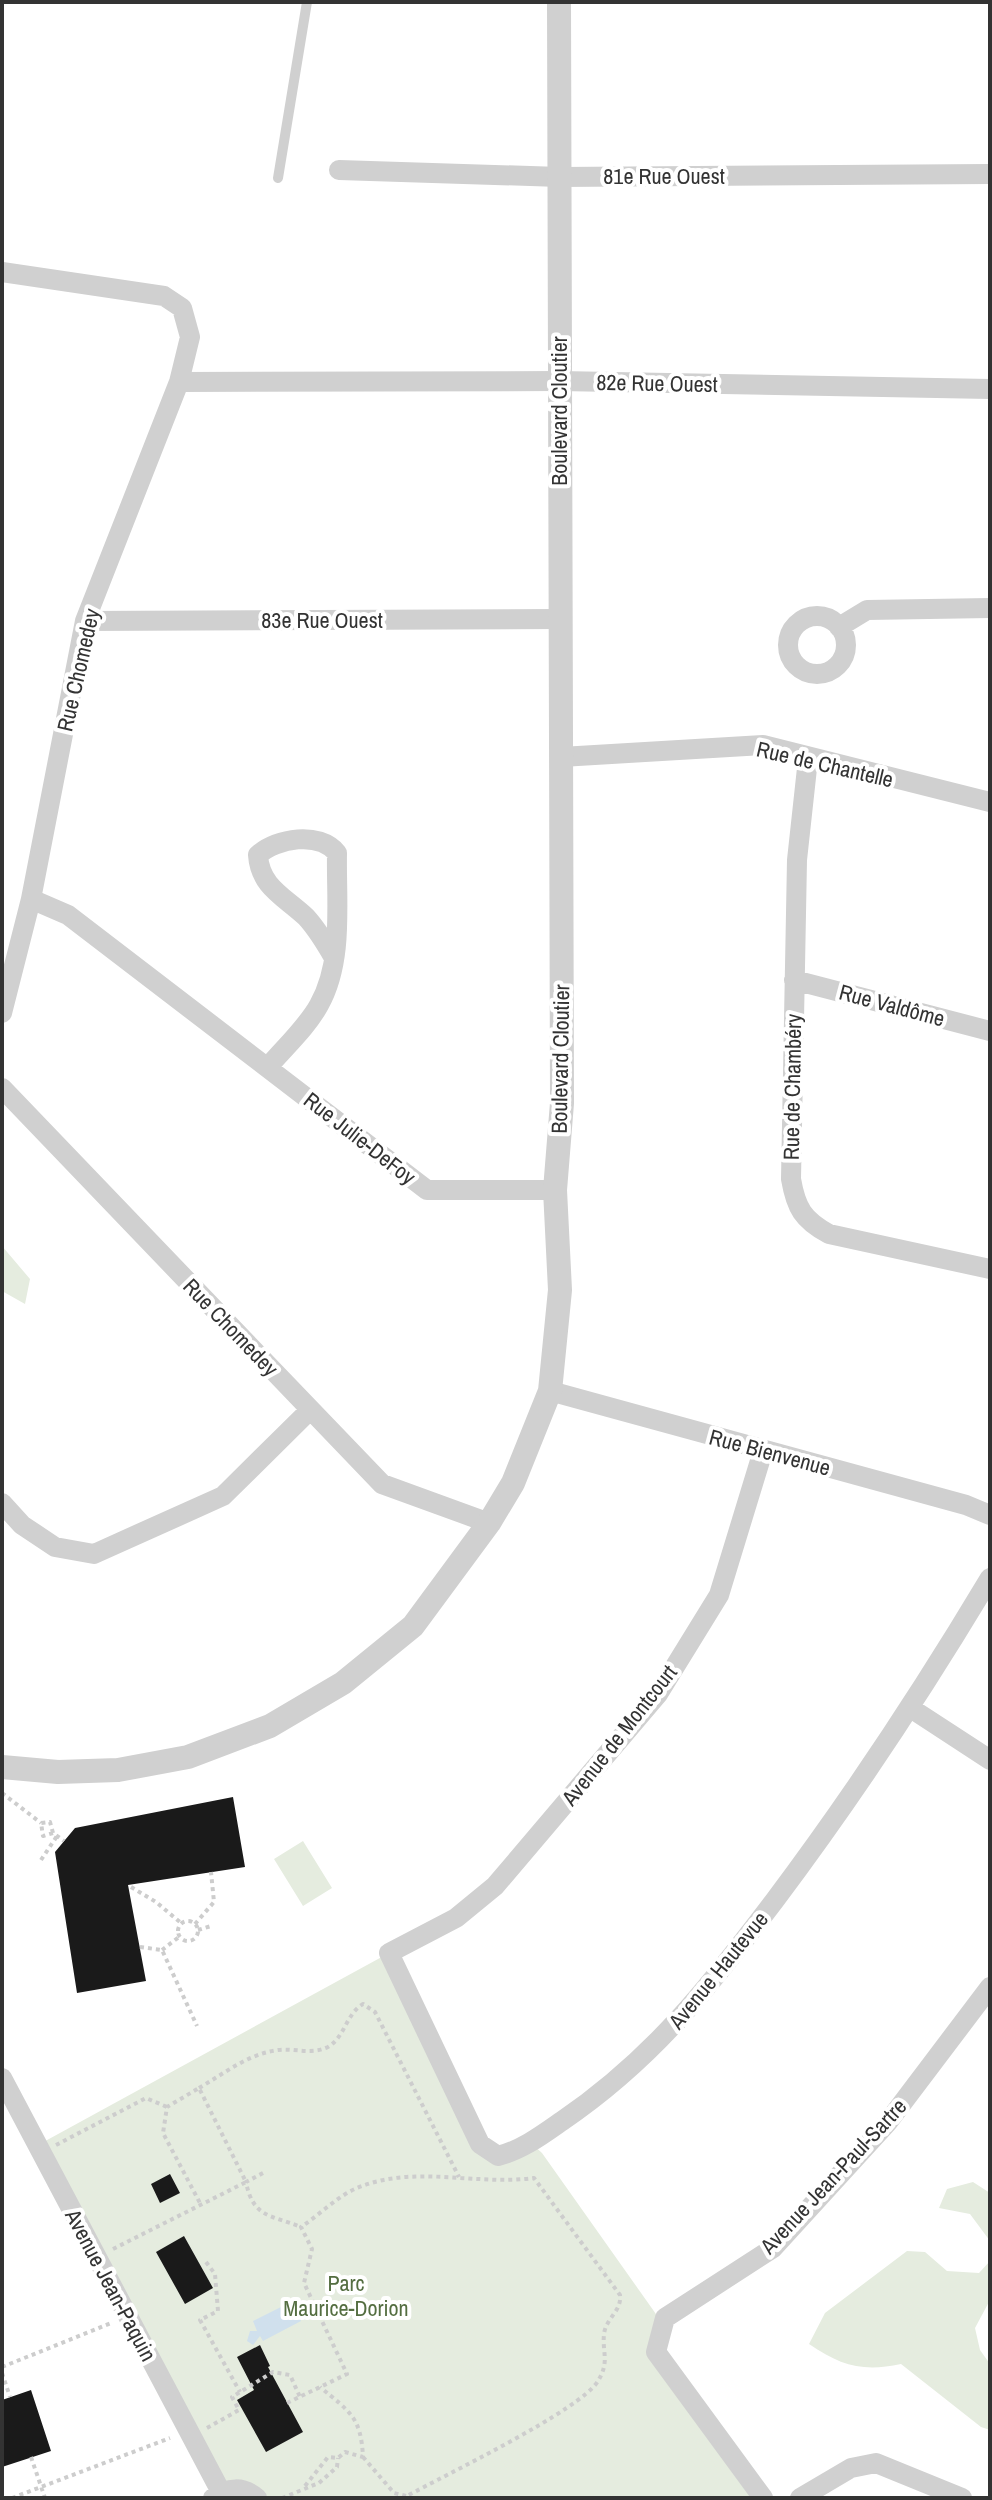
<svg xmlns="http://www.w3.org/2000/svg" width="992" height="2500" viewBox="0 0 992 2500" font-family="'Archivo Narrow',sans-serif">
	<rect width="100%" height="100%" fill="#fff"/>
	<path fill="#e5ecdf" d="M2,1246L30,1279L25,1304L2,1291Z
		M303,1841L332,1888L303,1906L274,1859Z
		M389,1953L480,2144L498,2156L530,2142L542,2153L663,2324L656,2352L763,2498H257L229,2489L38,2145Z
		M973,2182L990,2193V2241L970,2214L939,2208L947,2189Z
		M907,2251L925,2252L947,2271L979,2273L990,2261V2300L975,2328L980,2350L990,2364V2430L981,2427L901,2364C863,2372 841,2366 809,2344L825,2313Z"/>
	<path fill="#d0e0ed" d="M291,2302L301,2321L263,2341L260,2336L253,2345L247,2341L250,2331H257L253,2321Z"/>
	<path fill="#1a1a1a" d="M233,1797L245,1867L128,1885L146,1981L77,1993L55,1852L75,1828Z
		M170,2174L180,2193L160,2203L151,2184Z
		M184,2236L213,2288L185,2304L156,2252Z
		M260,2345L270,2366L268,2367L303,2432L266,2452L237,2400L254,2390L237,2357Z
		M31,2390L51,2451L2,2467V2400Z"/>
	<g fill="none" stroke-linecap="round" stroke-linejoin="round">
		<path stroke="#cdcdcd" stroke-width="4" stroke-dasharray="4 4" stroke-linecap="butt" d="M2,1793L41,1823
			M53,1833L43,1836L41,1823L50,1822L53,1833L64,1841
			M41,1860L57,1836
			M131,1887L156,1902L181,1923
			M178 1931a10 10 0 1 1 20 0a10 10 0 1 1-20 0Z
			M195,1924L214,1902L211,1872
			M198,1930L211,1926
			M140,1947L162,1950L197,2026
			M162,1950L179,1937
			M199,2088C225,2073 248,2054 278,2050C295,2048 311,2055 328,2047C345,2037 346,2014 363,2004L375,2012L459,2177
			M56,2145L146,2098L167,2107
			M263,2173L246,2182C253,2218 271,2215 301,2227
			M113,2249L246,2182L199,2088L167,2107L163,2133L201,2205
			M206,2262L215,2274L218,2311L200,2320L240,2392
			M2,2367L111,2323
			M2,2373L10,2397
			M287,2403L347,2374L304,2283L312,2249L301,2227C319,2215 338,2196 357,2188C414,2164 476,2186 534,2178L620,2295C622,2311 606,2318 604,2334C602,2353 610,2361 598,2381C581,2410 443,2476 407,2496
			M207,2428L239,2410L232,2397L273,2372L290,2375L300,2397
			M31,2457L45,2498
			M363,2457L394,2493L406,2496
			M305,2486L328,2457L338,2458L345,2452L363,2457C361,2417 350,2412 320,2387
			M12,2498L170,2438
			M282,2498L319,2483L337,2467L338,2458"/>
		<path stroke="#d0d0d0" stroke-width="10" d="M278,178L307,2"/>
		<path stroke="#d0d0d0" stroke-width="20" d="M339,170L560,177L990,174
			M2,272L164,296L182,308L190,337L179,382L85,621L31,899L2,1013
			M179,382L559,381L990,389
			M788 645a29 29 0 1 1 58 0a29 29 0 1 1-58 0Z
			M85,621L558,619
			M839,627L867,610L990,608
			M561,757L763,745L990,802
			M808,759L797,860L791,1179C796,1208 803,1220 829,1234L990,1269
			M31,899L68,915L427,1190H555
			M794,980L990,1031
			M268,1067C285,1047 307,1027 319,1005C344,961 336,902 337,853C319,831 277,838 258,855C260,887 285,897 306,917C317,929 326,944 334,958
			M2,1088L382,1484L489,1523
			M550,1391L966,1505L990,1515
			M763,1451L719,1595L658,1694L495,1886L456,1918L389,1953L480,2144L498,2156C522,2150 542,2135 562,2121C653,2059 709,1987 775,1900C853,1796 923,1690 990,1578
			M2,1503L22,1525L55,1547L94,1554L223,1496L310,1410
			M912,1709L990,1760
			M2,2078L221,2492
			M213,2498C228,2487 243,2486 257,2498
			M763,2498L656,2352L665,2318L773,2248L888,2122L990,1987
			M800,2498L851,2468L876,2463L962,2498"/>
		<path stroke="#d0d0d0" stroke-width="24" d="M2,1767L58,1772L118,1770L188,1757L270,1726L343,1683L413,1626L489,1523L513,1483L550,1391L560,1290L555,1190L562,1103L559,2"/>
	</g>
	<g text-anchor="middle" stroke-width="8" stroke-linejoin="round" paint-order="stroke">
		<g font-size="22" fill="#333" stroke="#fff">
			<text x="664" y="184">81e Rue Ouest</text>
			<text transform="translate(657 383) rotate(1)" y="8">82e Rue Ouest</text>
			<text transform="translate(559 411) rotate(-90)" y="8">Boulevard Cloutier</text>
			<text x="322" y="628">83e Rue Ouest</text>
			<text transform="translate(78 670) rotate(-77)" y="8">Rue Chomedey</text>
			<text transform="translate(825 764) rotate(13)" y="8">Rue de Chantelle</text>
			<text transform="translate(892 1005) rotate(15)" y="8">Rue Valdôme</text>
			<text transform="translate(560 1059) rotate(-89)" y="8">Boulevard Cloutier</text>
			<text transform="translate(792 1087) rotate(-89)" y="8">Rue de Chambéry</text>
			<text transform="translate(360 1138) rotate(38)" y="8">Rue Julie-DeFoy</text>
			<text transform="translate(231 1327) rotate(46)" y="8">Rue Chomedey</text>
			<text transform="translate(770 1452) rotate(15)" y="8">Rue Bienvenue</text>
			<text transform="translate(619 1735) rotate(-52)" y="8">Avenue de Montcourt</text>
			<text transform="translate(718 1970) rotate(-51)" y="8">Avenue Hautevue</text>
			<text transform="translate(833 2176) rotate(-47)" y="8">Avenue Jean-Paul-Sartre</text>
			<text transform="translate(111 2285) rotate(62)" y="8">Avenue Jean-Paquin</text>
		</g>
		<g font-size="22" fill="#546e41" stroke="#fff">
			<text x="346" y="2291">Parc<tspan x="346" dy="25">Maurice-Dorion</tspan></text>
		</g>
	</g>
	<rect width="992" height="2500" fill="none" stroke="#333333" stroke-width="8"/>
</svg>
